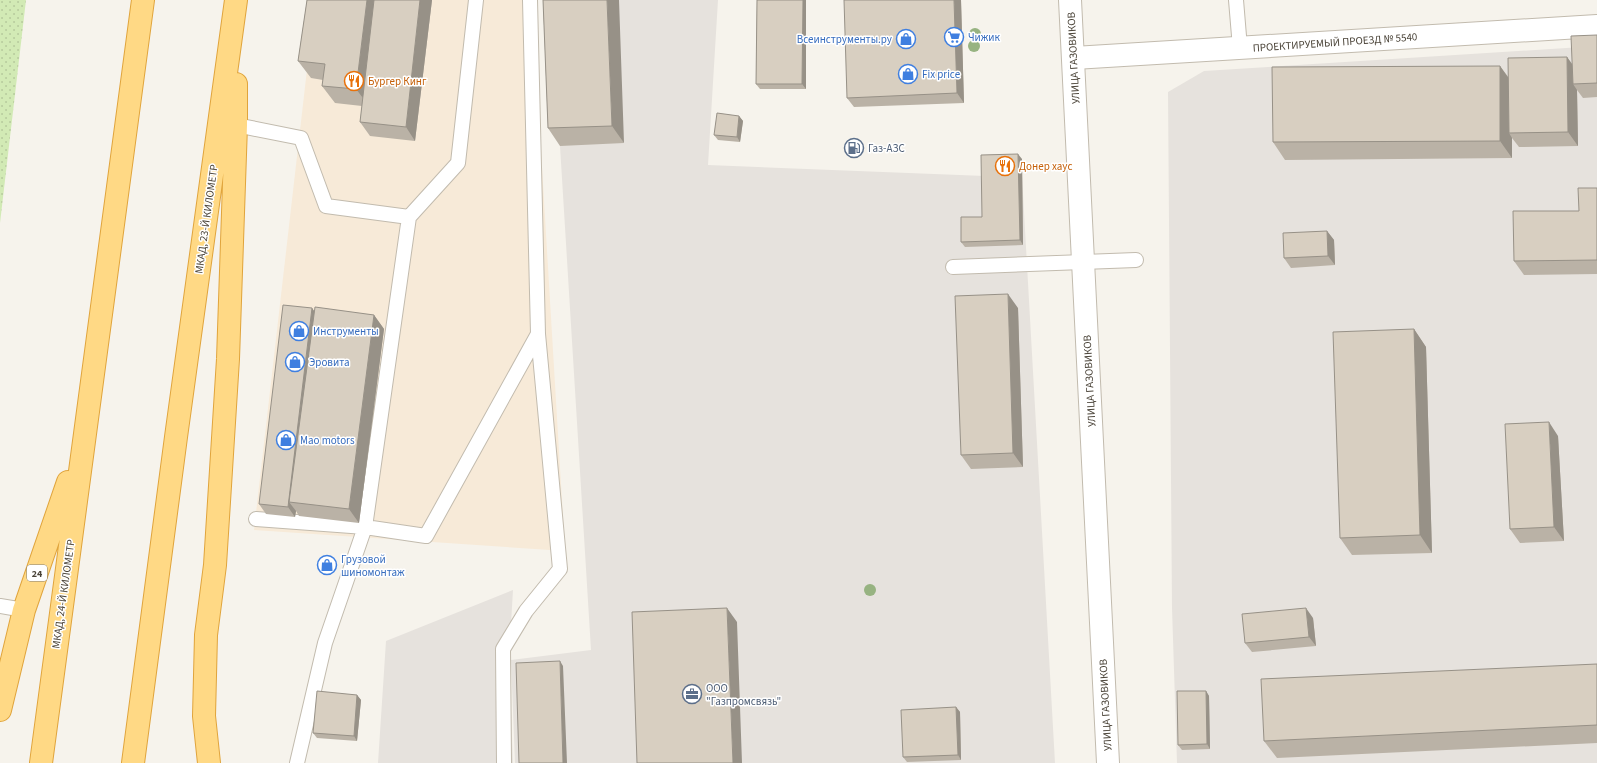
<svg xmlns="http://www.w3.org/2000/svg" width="1597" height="763" viewBox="0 0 1597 763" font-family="'Source Sans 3',sans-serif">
	<defs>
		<pattern id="grass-dots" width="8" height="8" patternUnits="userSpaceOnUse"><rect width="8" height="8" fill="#d2eab5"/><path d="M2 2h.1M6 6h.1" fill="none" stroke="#b6ca9c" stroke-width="1.8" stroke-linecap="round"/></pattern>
	</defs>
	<rect width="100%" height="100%" fill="#f6f3ec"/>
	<path fill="#f7ead8" d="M315,0H532L565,551L254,530Z"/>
	<path fill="#e6e2dd" d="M555,0H718L708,165L985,176H1022L1055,763H515L511,660L591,650L560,146Z
		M1597,46V763H1177L1172,608L1168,92L1204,71Z
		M513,590L509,657L513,763H378L386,641Z"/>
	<path fill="url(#grass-dots)" d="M0,0H26L0,223Z"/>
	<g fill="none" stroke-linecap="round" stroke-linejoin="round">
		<g stroke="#c2bbae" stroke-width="16">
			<path id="service" d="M1236,0L1240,48
				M236,125L301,138L326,206L409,217L458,163L476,0
				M953,267L1136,260
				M256,519L365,527L409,217
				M0,606L24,610
				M297,763L325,643L365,527L426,536L538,334L530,0
				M504,763L503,649L526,611L560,569L538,334"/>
		</g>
		<g stroke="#c2bbae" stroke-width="24">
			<path id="minor" d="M1074,58L1597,26"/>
		</g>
		<g stroke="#c2bbae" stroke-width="24">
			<path id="tertiary" d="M1070,0L1108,763"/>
		</g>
		<g stroke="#e0a43c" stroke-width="24">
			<path id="trunk" d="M0,710L24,610L68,482
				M41,763L143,0
				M133,763L176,437L236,0
				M209,763L204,716L206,635L215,565L228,359L236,125V84"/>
		</g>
		<use href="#service" stroke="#fff" stroke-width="14"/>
		<use href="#minor" stroke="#fff" stroke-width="22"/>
		<use href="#tertiary" stroke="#fff" stroke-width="22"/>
		<use href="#trunk" stroke="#ffd985" stroke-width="22"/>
	</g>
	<g fill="#97b381">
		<circle cx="975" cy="34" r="6"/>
		<circle cx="974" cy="46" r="6"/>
		<circle cx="870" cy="590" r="6"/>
	</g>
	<path fill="#bab2a6" d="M307,0H432L415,141L370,136L360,122L362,106L335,103L322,86L323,80L311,78L298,61Z
		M543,0L624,143L560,146L548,128Z
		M757,0H806V89H760L756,84Z
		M961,0L964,103L854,107L847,98Z
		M1597,35V97L1583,98L1577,90L1578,146L1519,147L1512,138V158L1285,160L1273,142L1500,66L1509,78L1567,57L1572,64Z
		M739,116L743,121L740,142L718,140L714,135Z
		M1022,159L1023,245L965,247L961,242L982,217Z
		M1597,188V274L1524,275L1514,261L1579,211Z
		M1327,231L1334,240L1335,265L1291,268L1284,258Z
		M312,308L314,311L374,315L384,329L359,523L299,516L296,511L295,517L266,514L259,504Z
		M1018,308L1023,467L971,469L961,455Z
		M1414,329L1426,347L1432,553L1352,555L1340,538Z
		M1558,436L1564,541L1520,543L1510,529Z
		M1313,618L1316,646L1252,652L1245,643Z
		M1597,664V743L1277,758L1264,741Z
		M1206,691L1209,696L1210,749L1182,750L1178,745Z
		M357,695L361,700L357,741L317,738L313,733Z
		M956,707L960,712L961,760L907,762L903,757Z"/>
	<path fill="#979187" d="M367,0H381L369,106L356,89Z
		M420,0H432L415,141L406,127Z
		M607,0H619L624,143L612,126Z
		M803,0H806V89L802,84Z
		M954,0H961L964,103L957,93Z
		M1567,57L1577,71L1573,84L1577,90L1578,146L1568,132Z
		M1500,66L1512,83L1509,133L1512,138V158L1500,141Z
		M739,116L743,121L740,142L737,137Z
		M1018,154L1022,159L1023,245L1020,240Z
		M1327,231L1334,240L1335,265L1328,256Z
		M1008,294L1018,308L1023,467L1013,453Z
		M312,308L319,318L289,502L296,511L295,517L288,507Z
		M374,315L384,329L359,523L349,509Z
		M1414,329L1426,347L1432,553L1420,535Z
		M1549,422L1558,436L1564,541L1554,527Z
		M727,608L737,622L742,763H733Z
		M1306,608L1313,618L1316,646L1309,637Z
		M560,661L563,666L567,763H563Z
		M1206,691L1209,696L1210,749L1207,744Z
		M357,695L361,700L357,741L354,736Z
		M956,707L960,712L961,760L958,755Z"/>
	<path fill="#d8cfc1" stroke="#979187" d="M307,0H367L356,89L322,86L325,64L298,61Z
		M374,0H420L406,127L360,122Z
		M543,0H607L612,126L548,128Z
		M757,0H803L802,84H756Z
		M844,0H954L957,93L847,98Z
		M1597,35V83L1573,84L1571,36Z
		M1567,57L1568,132L1509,133L1508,58Z
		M1500,66V141L1273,142L1272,67Z
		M717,113L739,116L737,137L714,135Z
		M1018,154L1020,240L961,242V217H982L981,155Z
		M1578,188H1597V260L1514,261L1513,211H1579Z
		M1327,231L1328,256L1284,258L1283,233Z
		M1008,294L1013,453L961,455L955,296Z
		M283,305L312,308L288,507L259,504Z
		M315,307L374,315L349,509L289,502Z
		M1414,329L1420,535L1340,538L1333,332Z
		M1549,422L1554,527L1510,529L1505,424Z
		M727,608L733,763H637L632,612Z
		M1306,608L1309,637L1245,643L1242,614Z
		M560,661L563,763H519L516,663Z
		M1597,664V725L1264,741L1261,679Z
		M317,691L357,695L354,736L313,733Z
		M1177,691H1206L1207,744L1178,745Z
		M956,707L958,755L903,757L901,710Z"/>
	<defs>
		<g id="supermarket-ring" transform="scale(1)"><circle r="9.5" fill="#fff" stroke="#3f7fe0" stroke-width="1.5"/><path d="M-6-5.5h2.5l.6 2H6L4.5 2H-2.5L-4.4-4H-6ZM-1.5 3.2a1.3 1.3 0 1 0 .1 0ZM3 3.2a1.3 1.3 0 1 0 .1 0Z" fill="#3f7fe0"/></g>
		<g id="shop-ring" transform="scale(1)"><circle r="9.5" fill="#fff" stroke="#3f7fe0" stroke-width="1.5"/><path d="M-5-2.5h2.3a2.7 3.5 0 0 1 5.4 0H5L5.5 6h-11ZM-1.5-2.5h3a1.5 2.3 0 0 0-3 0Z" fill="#3f7fe0"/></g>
		<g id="restaurant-ring" transform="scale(1)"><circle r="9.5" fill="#fff" stroke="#e8710a" stroke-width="1.5"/><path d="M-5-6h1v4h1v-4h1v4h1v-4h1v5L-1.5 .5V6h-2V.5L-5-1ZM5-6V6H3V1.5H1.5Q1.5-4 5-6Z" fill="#e8710a"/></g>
		<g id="fuel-ring" transform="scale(1)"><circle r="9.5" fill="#fff" stroke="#5c6f8a" stroke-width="1.5"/><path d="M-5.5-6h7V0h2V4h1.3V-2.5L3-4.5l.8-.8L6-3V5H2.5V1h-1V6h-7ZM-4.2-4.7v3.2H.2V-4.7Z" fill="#5c6f8a"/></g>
		<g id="office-ring" transform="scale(1)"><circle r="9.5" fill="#fff" stroke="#5c6f8a" stroke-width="1.5"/><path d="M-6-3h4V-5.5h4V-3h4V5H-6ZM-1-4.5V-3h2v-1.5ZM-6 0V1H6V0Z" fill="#5c6f8a"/></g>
	</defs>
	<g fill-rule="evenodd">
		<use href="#supermarket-ring" x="954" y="37"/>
		<use href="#shop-ring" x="906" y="39"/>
		<use href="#shop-ring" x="908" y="74"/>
		<use href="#restaurant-ring" x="354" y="81"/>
		<use href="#fuel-ring" x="854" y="148"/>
		<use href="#restaurant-ring" x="1005" y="166"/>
		<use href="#shop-ring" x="299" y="331"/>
		<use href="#shop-ring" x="295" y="362"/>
		<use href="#shop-ring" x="286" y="440"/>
		<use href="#shop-ring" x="327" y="565"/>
		<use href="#office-ring" x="692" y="694"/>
	</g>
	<g text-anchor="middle" stroke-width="3" stroke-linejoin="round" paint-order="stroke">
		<rect fill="#fff" stroke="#817c74" stroke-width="1" x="27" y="565" width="20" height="16" rx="3"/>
		<g font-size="10" font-weight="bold" fill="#4b4439">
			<text x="37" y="577">24</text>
		</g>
		<g font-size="11" fill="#366cbe" stroke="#fff" text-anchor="start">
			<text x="968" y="41">Чижик</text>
			<text x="892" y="43" text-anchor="end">Всеинструменты.ру</text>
			<text x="922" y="78">Fix price</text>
			<text x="313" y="335">Инструменты</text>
			<text x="309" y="366">Эровита</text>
			<text x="300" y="444">Mao motors</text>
			<text x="341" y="563">Грузовой<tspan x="341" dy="13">шиномонтаж</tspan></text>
		</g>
		<g font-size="11" fill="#4b4439" stroke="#fff">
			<text transform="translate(1335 42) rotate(-4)" y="4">ПРОЕКТИРУЕМЫЙ ПРОЕЗД № 5540</text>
			<text transform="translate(1073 58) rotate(-93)" y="4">УЛИЦА ГАЗОВИКОВ</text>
			<text transform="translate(206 219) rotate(-82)" y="4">МКАД, 23-Й КИЛОМЕТР</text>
			<text transform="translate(1089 381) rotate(-93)" y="4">УЛИЦА ГАЗОВИКОВ</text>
			<text transform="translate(63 594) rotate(-82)" y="4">МКАД, 24-Й КИЛОМЕТР</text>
			<text transform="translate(1105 705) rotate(-93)" y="4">УЛИЦА ГАЗОВИКОВ</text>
		</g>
		<g font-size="11" fill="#c56008" stroke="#fff" text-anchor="start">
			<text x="368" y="85">Бургер Кинг</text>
			<text x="1019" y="170">Донер хаус</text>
		</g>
		<g font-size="11" fill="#4e5e75" stroke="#fff" text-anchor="start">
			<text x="868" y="152">Газ-АЗС</text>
			<text x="706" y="692">ООО<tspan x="706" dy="13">"Газпромсвязь"</tspan></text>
		</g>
	</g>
</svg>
